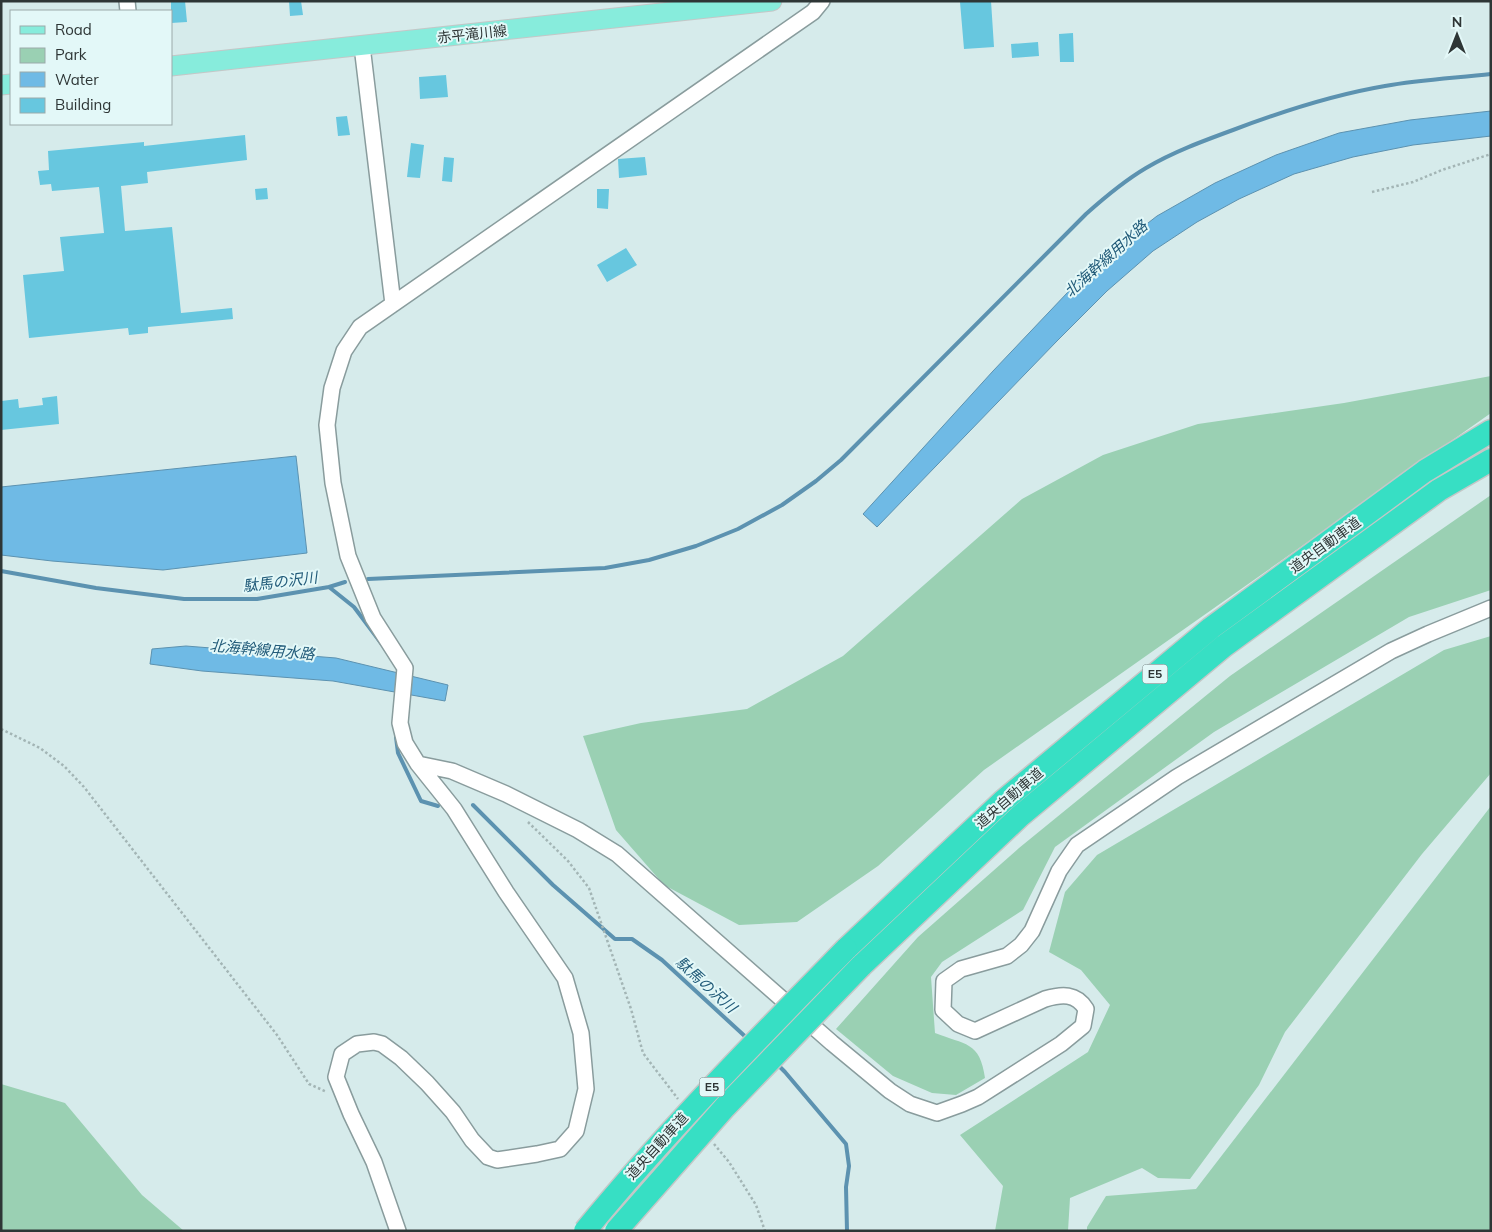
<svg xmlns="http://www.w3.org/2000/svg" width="1492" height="1232" viewBox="0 0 1492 1232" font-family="Mulish,'Noto Sans JP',sans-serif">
	<rect width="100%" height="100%" fill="#d6ebeb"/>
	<path fill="#9ad0b3" d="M1491,376V413L984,770L878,866L797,922L739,925L664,885L616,830L583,736L641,723L747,709L843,656L1022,499L1103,455L1198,424L1344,403Z
		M1491,495V590L1409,617L1214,732L1055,847L1023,910L942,962L931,977L935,1033C965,1045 980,1041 985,1078L956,1095L932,1093L893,1076L836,1029L918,937L1019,848L1230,676Z
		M1491,636V773L1422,854L1285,1032L1259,1085L1190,1179L1158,1178L1142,1168L1070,1198L1068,1231H995L1003,1186L960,1135L1088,1052L1110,1005L1081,970L1049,952L1065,892L1097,855L1444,650Z
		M1491,806V1231H1087V1227L1106,1196L1196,1189Z
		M1,1084L65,1103L142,1195L184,1231H1Z"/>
	<path fill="#6fbae5" stroke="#5c92b0" d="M1491,111V136L1413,145L1353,157L1294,174L1239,199L1197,222L1153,251L1107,291L1057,341L877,527L863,514L993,371L1068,292L1108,254L1157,216L1215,183L1276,155L1339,133L1410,120Z
		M296,456L307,553L163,570L52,561L1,555V487Z
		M186,646L336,658L448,685L445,701L333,681L202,671L150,664L152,649Z"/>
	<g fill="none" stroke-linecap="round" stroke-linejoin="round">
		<path stroke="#5c92b0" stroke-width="4" d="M1,571L96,588L184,599H257L329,587L354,607L381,643
			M368,579L605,568L649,560L696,546L738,529L782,505L816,481L841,460L1086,214C1105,197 1124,181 1146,168C1173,152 1203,141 1233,130C1283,111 1332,95 1385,86C1420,80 1456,78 1491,74
			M329,587L345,582
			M396,737L398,753L421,801L438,806
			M473,805L553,885L615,939H632L662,960L749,1040
			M777,1064L785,1072L846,1144L849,1166L846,1187L847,1231"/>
	</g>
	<path fill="#67c7df" d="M171,1H185L187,22L171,23Z
		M289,1H301L303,15L290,16Z
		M991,1L994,47L964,49L960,2Z
		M1073,33L1074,62H1060L1059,34Z
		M1038,42L1039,56L1012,58L1011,44Z
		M446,75L448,97L420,99L419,77Z
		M347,116L350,135L338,136L336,117Z
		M245,135L247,160L147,172L148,183L121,186L125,231L172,227L181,313L232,308L233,319L148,327V333L129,335L128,328L29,338L23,275L64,271L60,237L104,233L99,187L52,191L51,184L40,185L38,171L49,170L48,151L144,142V146Z
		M411,143L424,145L420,178L407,177Z
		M444,157L454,158L452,182L442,181Z
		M645,157L647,175L619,178L618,159Z
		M267,188L268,199L256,200L255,189Z
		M597,189H609L608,209L597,208Z
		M626,248L637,265L607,282L597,265Z
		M57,396L59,424L1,430V401L18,399L19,408L43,405L42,398Z"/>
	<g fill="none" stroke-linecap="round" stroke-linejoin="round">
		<g stroke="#899c9d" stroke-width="18">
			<path id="minor" d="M127,1L128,11
				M362,46L393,304
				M418,764L452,771L506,794L578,830L617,854L832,1043L890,1091L910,1104L937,1113L962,1104L978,1097L1061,1044L1083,1026L1086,1009C1076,993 1062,994 1045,999L975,1031L958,1024L943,1010L944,981L961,969L1007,956L1021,945L1032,931L1059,871L1077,845L1177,777L1391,651L1428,634L1491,608
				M398,1231L374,1162L351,1114L336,1077L342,1054L357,1044L374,1042L382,1044L401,1058L427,1083L453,1112L472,1140L488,1157L497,1160L537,1154L560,1149L576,1131L586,1089L581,1033L565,978L506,892L454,809L418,764L405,743L400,723L405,668L373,618L348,556L333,483L327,425L332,388L344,351L360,327L813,12L822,1"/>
		</g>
		<g stroke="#c4c7c7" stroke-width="21">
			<path id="major" d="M171,66L772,1
				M1,85L11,84"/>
		</g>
		<g stroke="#c4c7c7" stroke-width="25">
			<path id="highway" d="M846,949L1003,801L1211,628L1425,471L1491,431
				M861,966L1020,816L1224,646L1439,490L1491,460"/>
		</g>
		<path stroke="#a3b5b5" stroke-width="2.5" stroke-dasharray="2.5 2.5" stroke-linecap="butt" d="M1372,192L1413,182L1442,170L1491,154
			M1,729L40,748L64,766L84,787L277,1035L309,1084L327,1092
			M528,822L568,861L589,888L631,1009L643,1053L678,1099
			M714,1144L729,1162L756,1205L765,1231"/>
		<use href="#minor" stroke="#fff" stroke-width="15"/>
		<use href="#major" stroke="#87ecdc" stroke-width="19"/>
		<use href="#highway" stroke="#37dfc4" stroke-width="22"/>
		<g stroke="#c4c7c7" stroke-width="25" stroke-linecap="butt">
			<path id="highway-bridge" d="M585,1231C666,1132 756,1041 846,949
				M616,1231L725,1107L861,966"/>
		</g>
		<use href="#highway-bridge" stroke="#37dfc4" stroke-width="22"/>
	</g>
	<g text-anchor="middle" stroke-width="4" stroke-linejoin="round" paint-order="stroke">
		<g fill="#e3f8f8" stroke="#647070" stroke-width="1">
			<rect x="1142.5" y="664.5" width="25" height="19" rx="4"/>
			<rect x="699.5" y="1077.5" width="25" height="19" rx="4"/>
		</g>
		<g font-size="12" font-weight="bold" fill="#2e3636">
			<text x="1155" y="678">E5</text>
			<text x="712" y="1091">E5</text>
		</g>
		<g font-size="14" fill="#2e3636" stroke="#e3f8f8">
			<text transform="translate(472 34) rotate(-6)" y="5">赤平滝川線</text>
			<text transform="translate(1325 545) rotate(-36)" y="5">道央自動車道</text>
			<text transform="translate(1009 798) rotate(-41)" y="5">道央自動車道</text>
			<text transform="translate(657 1146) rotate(-48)" y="5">道央自動車道</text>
		</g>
		<g font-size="15" font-style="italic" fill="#225b79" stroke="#e3f8f8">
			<text transform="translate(1106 259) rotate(-42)" y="5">北海幹線用水路</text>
			<text transform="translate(280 582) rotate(-7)" y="5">駄馬の沢川</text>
			<text transform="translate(262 650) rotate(5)" y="5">北海幹線用水路</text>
			<text transform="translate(706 985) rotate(42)" y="5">駄馬の沢川</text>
		</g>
	</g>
	<rect width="1492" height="1232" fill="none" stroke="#2e3636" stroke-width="5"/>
	<rect x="10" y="10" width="162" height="115" fill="#e3f8f8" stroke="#9baaaa"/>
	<rect x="20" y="26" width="25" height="8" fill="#87ecdc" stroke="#9baaaa"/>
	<text x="55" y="35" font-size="15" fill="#2e3636">Road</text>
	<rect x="20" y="48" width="25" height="15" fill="#9ad0b3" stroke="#9baaaa"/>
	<text x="55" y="60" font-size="15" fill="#2e3636">Park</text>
	<rect x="20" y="72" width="25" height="15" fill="#6fbae5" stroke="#9baaaa"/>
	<text x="55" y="85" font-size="15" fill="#2e3636">Water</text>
	<rect x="20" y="98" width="25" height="15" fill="#67c7df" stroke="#9baaaa"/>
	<text x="55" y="110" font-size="15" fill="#2e3636">Building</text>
	<g transform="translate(1457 35)" stroke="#e3f8f8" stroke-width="4" paint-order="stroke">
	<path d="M0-4L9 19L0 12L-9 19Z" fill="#2e3636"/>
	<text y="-8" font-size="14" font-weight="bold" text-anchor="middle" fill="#2e3636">N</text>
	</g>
</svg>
